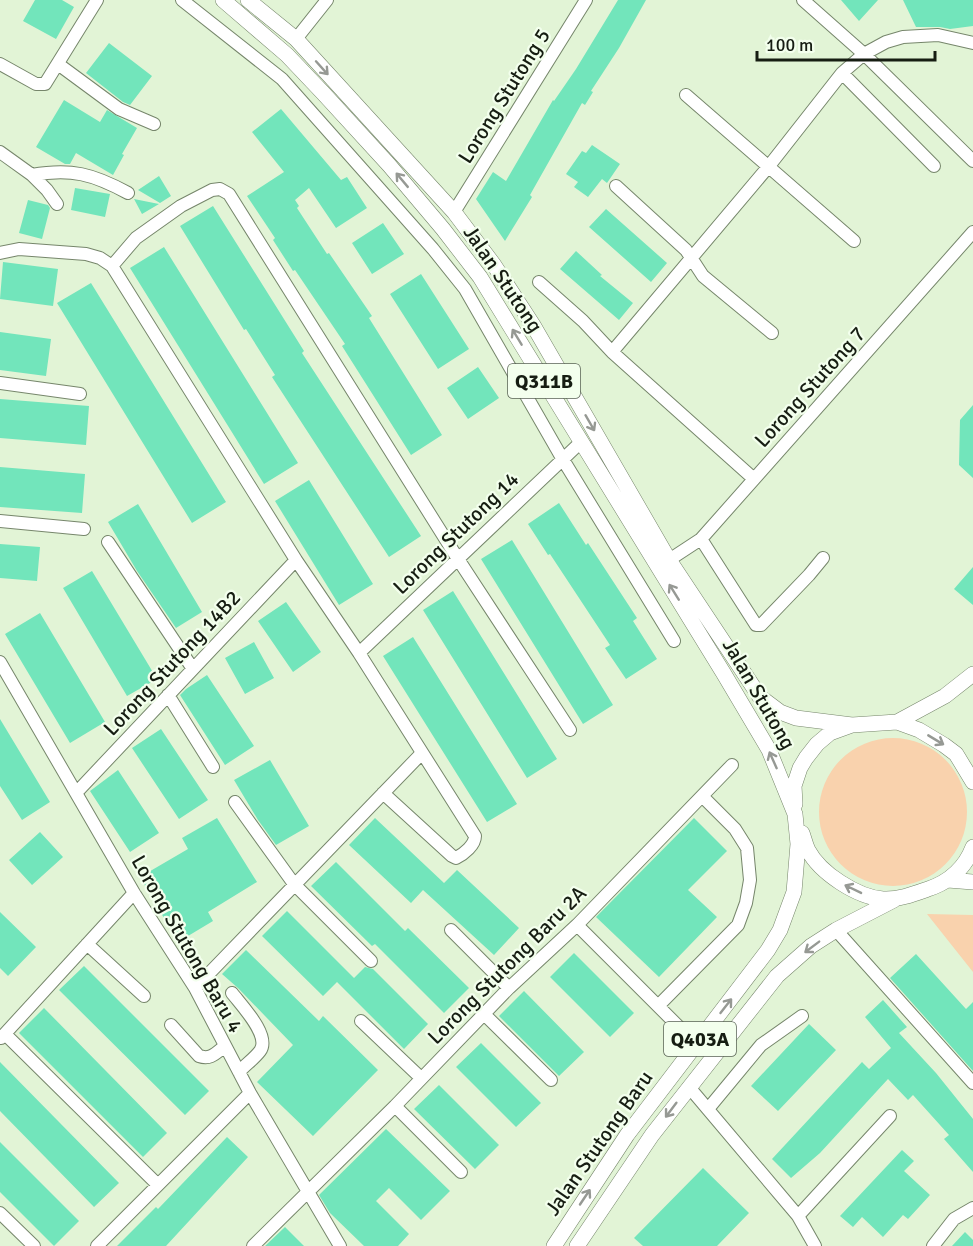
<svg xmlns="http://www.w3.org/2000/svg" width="973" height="1246" viewBox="0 0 973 1246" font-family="Signika,sans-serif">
	<rect width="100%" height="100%" fill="#e2f4d6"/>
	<path fill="#f9d2ad" d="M819 812a74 74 0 1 1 148 0a74 74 0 1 1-148 0Z
		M927,914L973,915V972Z"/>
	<path fill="#72e5bb" d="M35,0H62L74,7L56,39L23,21Z
		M618,0H646L619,48L591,91L593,92L585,105L582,103L530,195L532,197L505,241L476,199L493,172L506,181L553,100L554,101L576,69Z
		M841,0H878L859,21Z
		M903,0H973V26L950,29L940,27H916Z
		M109,43L152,76L130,105L123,102L86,73Z
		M64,100L100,122L107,110L137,128L122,154L124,155L113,175L76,153L70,164H65L36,147Z
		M281,109L341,180L347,177L367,208L336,228L309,188L295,200L299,206L297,208L327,254L329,253L372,316L369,318L442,435L411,455L342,346L345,344L295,270L293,271L273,240L275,238L247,196L284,172L252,132Z
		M592,145L620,164L607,183L602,179L588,197L574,187L578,182L566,174L582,151L586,153Z
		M159,176L171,196L160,203L138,190Z
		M75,188L110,194L105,217L71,210Z
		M134,199L159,204L142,214Z
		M28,200L48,205L50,208L42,239L19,233Z
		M213,206L304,351L302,353L421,536L389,557L272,377L275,375L246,329L244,330L180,226Z
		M606,209L667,263L651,282L589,227Z
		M383,223L404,254L372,274L352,243Z
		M164,247L298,463L264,484L130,268Z
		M576,251L602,275L600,276L633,303L619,320L560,269Z
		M3,262L58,269L53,306L0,299Z
		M421,274L469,349L438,369L390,294Z
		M91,283L226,502L192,523L57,303Z
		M0,332L51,339L46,376L0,370Z
		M478,367L499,398L468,419L447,388Z
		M0,399L89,406L86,445L0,438Z
		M973,405V478L959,465L960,420Z
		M0,467L85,474L82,513L0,507Z
		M309,480L373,584L339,605L275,501Z
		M559,503L586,545L588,543L637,618L633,621L657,659L626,679L605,648L610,645L550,554L548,555L528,524Z
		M138,504L202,612L176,628L137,571L108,522Z
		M512,540L613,705L583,724L481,559Z
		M0,544L40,547L37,581L0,578Z
		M973,567V605L954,589Z
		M92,571L157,679L127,696L63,588Z
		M453,591L557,759L527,778L423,610Z
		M286,602L321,652L293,672L258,621Z
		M40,613L105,722L70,743L5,634Z
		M413,637L517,804L487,822L383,656Z
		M254,642L274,678L245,694L225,658Z
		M207,675L254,746L225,765L180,695L186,689Z
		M0,719L50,802L22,820L0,786Z
		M161,729L208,800L179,819L132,748Z
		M270,760L309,826L276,845L258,820L234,780Z
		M118,770L159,833L130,852L90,791Z
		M217,818L257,882L208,912L213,921L178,942L140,877L188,849L182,838Z
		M375,818L444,883L457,870L519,928L494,955L423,890L411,903L349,845Z
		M694,818L727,851L688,890L717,917L659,977L596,917Z
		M40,832L63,857L32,885L9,860Z
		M336,862L405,931L408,928L469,988L444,1013L375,944L372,946L311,886Z
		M287,911L354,978L365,967L373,969L428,1024L404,1049L337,982L323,996L262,936Z
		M0,912L36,947L8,976L0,968Z
		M246,950L319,1021L323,1016L378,1070L313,1136L257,1082L293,1045L238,988L222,974Z
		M574,953L634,1013L610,1037L550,977Z
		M916,954L966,1009L973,1002V1071L890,978Z
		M84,966L209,1091L185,1115L59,990Z
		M524,991L584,1052L559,1076L499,1016Z
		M883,1000L907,1027L899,1033L936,1073L973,1119V1172L944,1139L949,1135L913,1095L908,1100L888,1079L820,1153L791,1178L772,1159L862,1062L869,1069L891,1048L865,1017Z
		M44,1008L167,1133L143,1157L19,1033Z
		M809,1024L836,1050L778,1111L751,1086Z
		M481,1043L541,1103L516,1127L456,1067Z
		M0,1062L119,1183L94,1207L0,1111Z
		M439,1085L499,1145L475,1169L414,1109Z
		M386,1129L450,1191L421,1220L389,1188L376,1201L409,1234L398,1246H364L330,1213L319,1195Z
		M227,1137L248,1157L166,1246H117L156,1207L158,1209Z
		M0,1142L79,1221L54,1246L0,1192Z
		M902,1150L914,1161L904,1171L930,1195L908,1219L903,1215L883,1237L862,1217L853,1227L840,1216Z
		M703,1168L749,1213L717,1246H643L634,1238Z
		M285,1227L304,1246H265Z
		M965,1232L973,1240V1246H952Z"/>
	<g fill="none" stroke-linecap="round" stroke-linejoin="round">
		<g stroke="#76866b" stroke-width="14">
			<path id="minor" d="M182,0L282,79L433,249L465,289L562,458L674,641
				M803,0L864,54L973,161
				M296,39L327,0
				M0,64L36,84H45L97,0
				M58,64L119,109L154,124
				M842,73L934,166
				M686,95L854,241
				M0,152L32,175C71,168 93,174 128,193
				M32,175L47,190L57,204
				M616,186L686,250L703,276L772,333
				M454,212L586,0
				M0,253L19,249L86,254L100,258L112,266L296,560L359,653L475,836C475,845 464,854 456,858L452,856L383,793
				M112,266L136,238L181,206L212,190L220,189L229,194L458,559L570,730
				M539,282L583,321L612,352L754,479
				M612,352L769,166L842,73L864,54L886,42L903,37L938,35L973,43
				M0,383L80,394
				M0,521L84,529
				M701,539L756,625H761L809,575L823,558
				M108,542L193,669
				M669,560L701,539L973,232
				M359,653L581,442
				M0,662L134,893L195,988L250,1093L340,1246
				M168,695L213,767
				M76,793L296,560
				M235,802L294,884L371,961
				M577,925L696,1044
				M451,930L509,988
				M836,930L973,1083
				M87,944L144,996
				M195,988L422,753
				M232,993C242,1006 271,1036 260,1051C254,1059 245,1065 239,1072
				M658,1006L738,925L746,903L750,880L747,848L735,829L702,796
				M484,1014L551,1080
				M361,1021L421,1078
				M171,1025L199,1056C211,1060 216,1053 225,1046
				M5,1034L158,1185
				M1,1038L134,893
				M689,1087L798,1216L815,1246
				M395,1106L461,1172
				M708,1109L761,1045L802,1016
				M0,1213L34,1246
				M798,1216L890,1116
				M97,1246L250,1093
				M253,1246L395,1106L509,988L577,925L732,765
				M933,1246L954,1219L973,1208"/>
		</g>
		<g stroke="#76866b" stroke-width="16">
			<path id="major" d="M223,0L287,55L324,94L389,165L443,229L480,277L724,674L769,750L795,814L798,844L794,892L780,930L768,950L627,1135L554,1246
				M248,0L296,39L454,212L494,265L533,325L669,560L760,697L780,712L796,718L852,725
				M897,722L945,696L973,674
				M795,804L794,786L800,768L806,758L817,744L830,733L852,725L897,722L919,730L944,745L956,754L973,782
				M802,833C804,838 805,844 808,850C820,873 857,897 883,899C898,900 914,894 928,889C949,882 965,868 973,847
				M948,880L973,882
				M577,1246L652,1135L777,976L811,946L836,930L894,900"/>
		</g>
		<use href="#minor" stroke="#fff" stroke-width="12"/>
		<use href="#major" stroke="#fff" stroke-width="15"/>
	</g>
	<defs><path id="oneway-shaft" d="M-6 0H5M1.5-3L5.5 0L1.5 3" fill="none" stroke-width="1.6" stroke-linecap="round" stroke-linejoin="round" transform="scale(1.5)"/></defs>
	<g stroke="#969994">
		<use href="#oneway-shaft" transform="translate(322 68) rotate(48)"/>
		<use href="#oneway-shaft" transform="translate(402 180) rotate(-130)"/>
		<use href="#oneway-shaft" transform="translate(517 337) rotate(-121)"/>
		<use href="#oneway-shaft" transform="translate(590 423) rotate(60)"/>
		<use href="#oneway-shaft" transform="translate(674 592) rotate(-122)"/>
		<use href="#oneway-shaft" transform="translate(936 740) rotate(31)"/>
		<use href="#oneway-shaft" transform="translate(773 760) rotate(-114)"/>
		<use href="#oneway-shaft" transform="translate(853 889) rotate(-154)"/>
		<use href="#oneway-shaft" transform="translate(812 947) rotate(143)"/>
		<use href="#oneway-shaft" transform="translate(726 1006) rotate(-52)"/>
		<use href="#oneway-shaft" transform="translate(671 1110) rotate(127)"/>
		<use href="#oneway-shaft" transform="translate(585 1197) rotate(-56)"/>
	</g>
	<g text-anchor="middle" stroke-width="4.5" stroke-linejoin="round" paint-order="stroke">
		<g fill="#f3ffed" stroke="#586154" stroke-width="1.5">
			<rect x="508" y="364" width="72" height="34" rx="4.5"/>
			<rect x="664" y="1022" width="72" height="34" rx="4.5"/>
		</g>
		<g font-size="20" font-weight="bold" fill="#161d12">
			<text x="544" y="388">Q311B</text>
			<text x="700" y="1046">Q403A</text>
		</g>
		<g font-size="21" fill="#161d12" stroke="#f3ffed">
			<text transform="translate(504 96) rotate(-58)" y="7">Lorong Stutong 5</text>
			<text transform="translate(503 279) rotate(56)" y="7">Jalan Stutong</text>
			<text transform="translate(810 387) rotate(-48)" y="7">Lorong Stutong 7</text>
			<text transform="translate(456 533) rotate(-44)" y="7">Lorong Stutong 14</text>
			<text transform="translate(172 663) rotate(-47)" y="7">Lorong Stutong 14B2</text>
			<text transform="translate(759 694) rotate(60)" y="7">Jalan Stutong</text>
			<text transform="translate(187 944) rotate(60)" y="7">Lorong Stutong Baru 4</text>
			<text transform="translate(507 965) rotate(-45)" y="7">Lorong Stutong Baru 2A</text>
			<text transform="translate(599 1143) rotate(-55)" y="7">Jalan Stutong Baru</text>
		</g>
	</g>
	<path d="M757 51v9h178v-9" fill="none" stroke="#161d12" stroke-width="3"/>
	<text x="766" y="51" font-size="18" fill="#161d12" stroke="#f3ffed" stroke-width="4.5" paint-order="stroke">100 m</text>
</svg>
